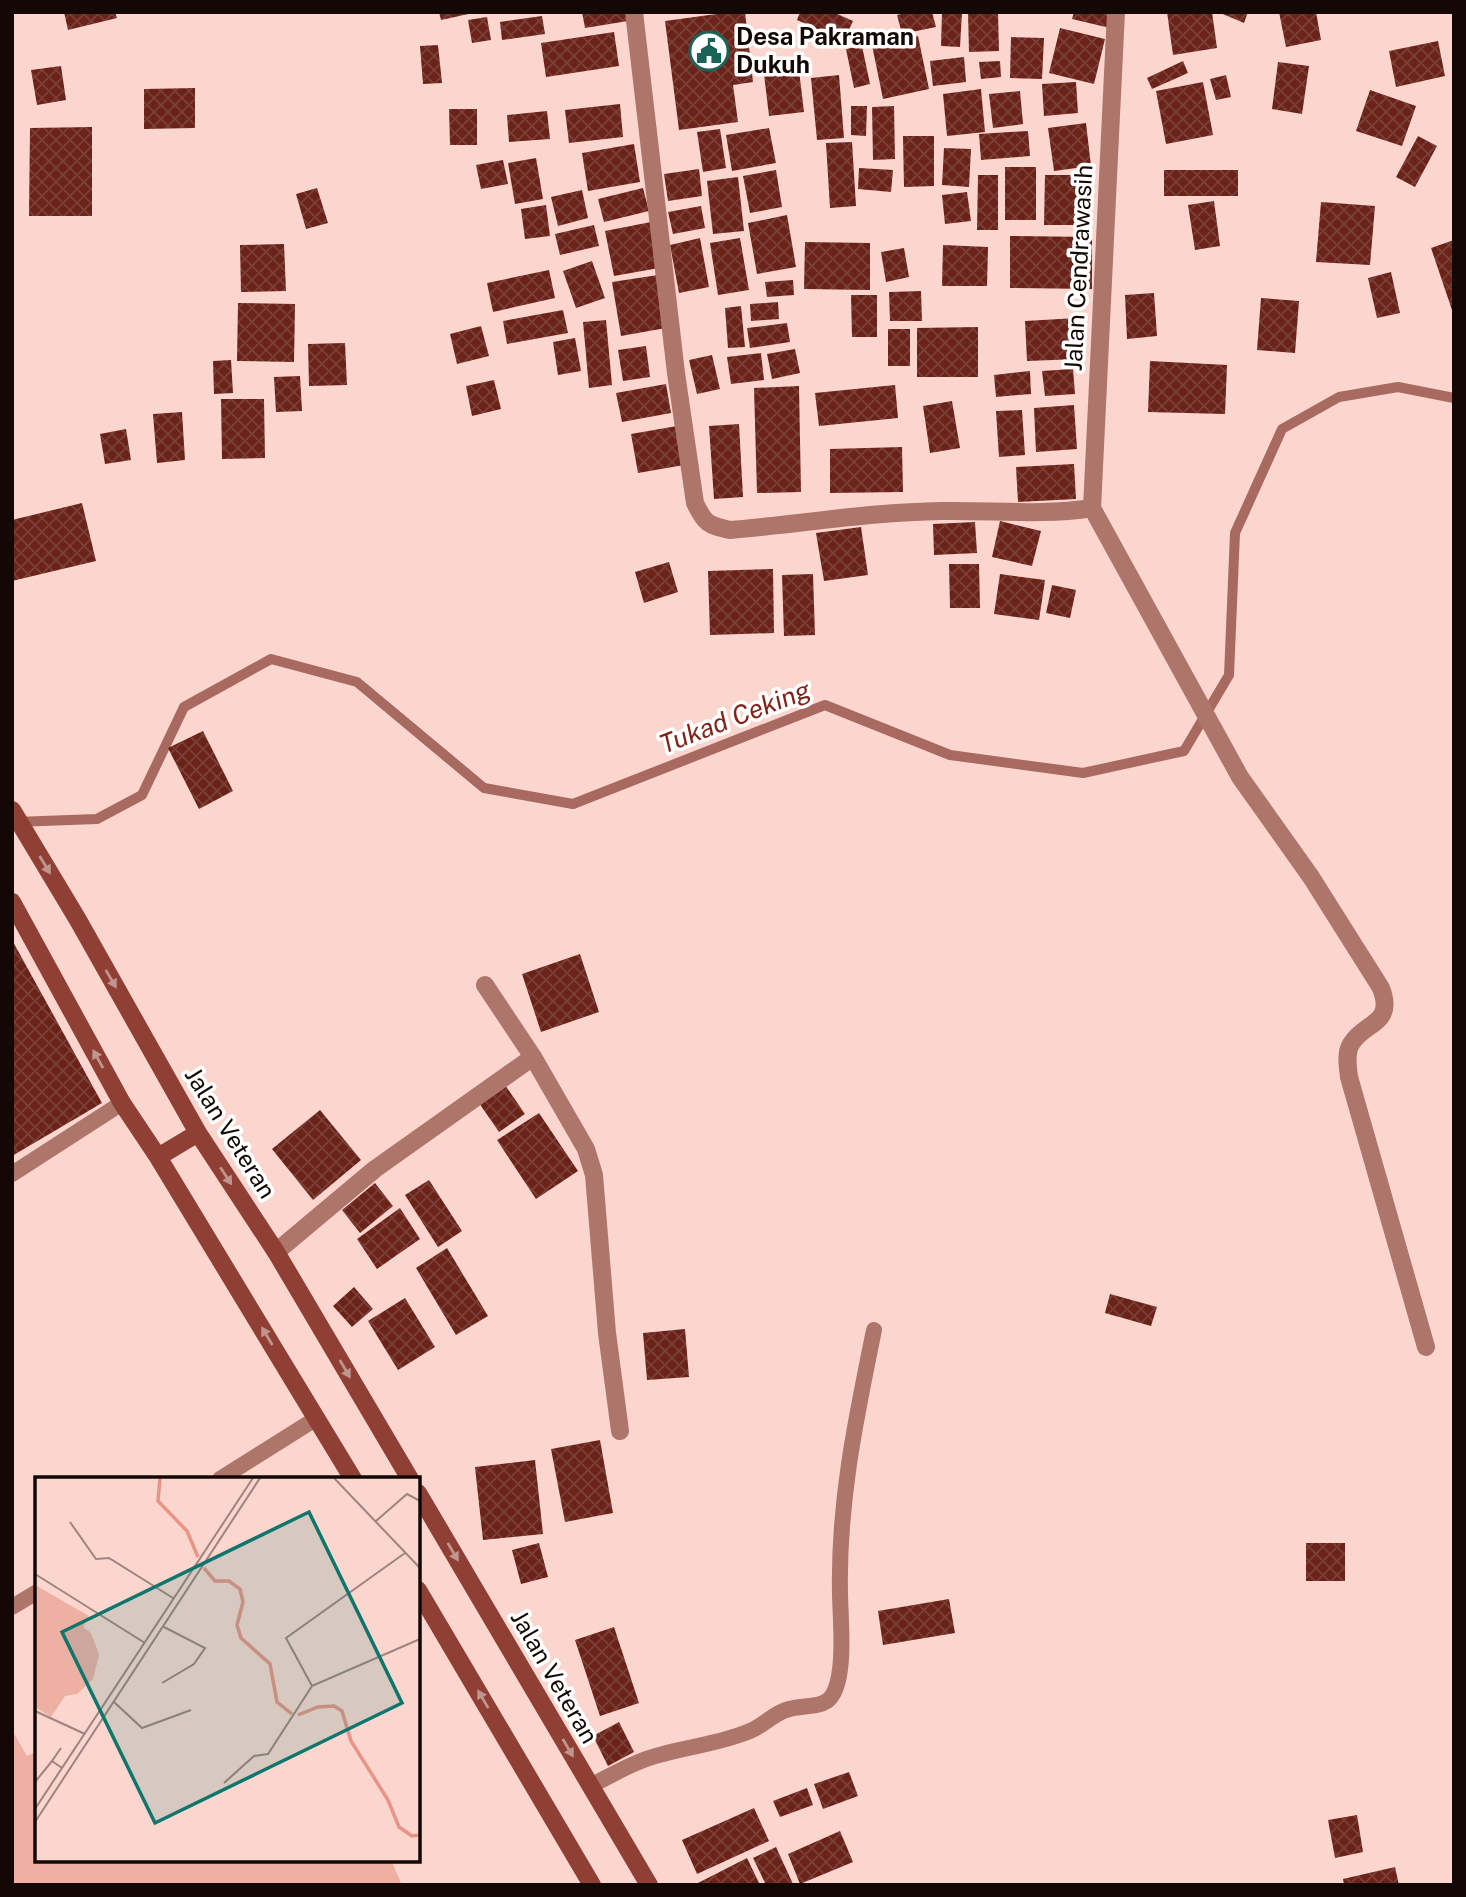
<svg xmlns="http://www.w3.org/2000/svg" width="1466" height="1897" viewBox="0 0 1466 1897" font-family="'Public Sans',sans-serif">
	<defs>
		<pattern id="building-cross-hatch" width="8" height="8" patternUnits="userSpaceOnUse" patternTransform="scale(1.75)"><rect width="8" height="8" fill="#6b2319"/><path d="M0 0l8 8M0 8l8-8" fill="none" stroke="#7a4038"/></pattern>
	</defs>
	<rect width="100%" height="100%" fill="#fbd6cf"/>
	<path fill="#efb0a4" d="M12,1730L27,1756L37,1751V1860H391L402,1885H12Z"/>
	<g fill="none" stroke-linecap="round" stroke-linejoin="round">
		<path stroke="#a86a60" stroke-width="10" d="M15,822L97,819L142,795L184,707L271,659L357,682L484,788L573,804L825,705L950,755L1083,773L1184,751L1229,675L1235,533L1282,429L1339,397L1398,387L1454,398"/>
	</g>
	<path fill="url(#building-cross-hatch)" d="M64,12H115L117,18L68,30Z
		M439,12H473V13L441,20Z
		M582,12H627L628,21L585,28Z
		M731,12H745L753,82L733,85L738,122L679,130L665,21Z
		M800,12H833L853,21L844,41L797,20Z
		M910,12H932L936,27L902,34L897,15Z
		M942,12L962,13L960,47L941,46Z
		M968,12H998L999,51L969,52Z
		M1074,12H1114L1110,28L1072,19Z
		M1167,12H1212L1217,48L1173,55Z
		M1218,12H1248L1244,23Z
		M1279,12H1316L1321,40L1286,47Z
		M542,16L545,34L502,40L500,22Z
		M487,17L491,40L472,43L468,20Z
		M1060,28L1105,39L1094,84L1049,73Z
		M614,32L619,66L546,77L541,43Z
		M918,36L929,89L883,99L872,45Z
		M1011,37L1044,38L1042,79L1010,78Z
		M1438,41L1445,76L1396,87L1389,51Z
		M438,45L442,83L423,84L420,46Z
		M862,46L870,84L854,88L846,49Z
		M964,57L966,82L933,86L930,61Z
		M1000,61L1001,77L981,79L979,62Z
		M1183,61L1188,73L1152,89L1147,78Z
		M798,62L804,112L769,116L763,66Z
		M1278,62L1309,66L1302,114L1272,109Z
		M61,66L66,100L37,105L31,70Z
		M839,75L844,138L817,140L811,78Z
		M1226,75L1231,97L1216,100L1210,79Z
		M1076,82L1078,113L1044,116L1042,84Z
		M1203,82L1213,135L1166,144L1156,91Z
		M195,88V128L144,129V89Z
		M981,89L985,132L947,136L943,94Z
		M1370,90L1416,106L1402,146L1356,131Z
		M1020,91L1023,124L993,128L989,94Z
		M620,104L623,137L569,143L565,110Z
		M851,106H867L866,136L851,135Z
		M894,106L895,159L873,160L872,107Z
		M449,109H477V145H450Z
		M547,111L550,139L509,142L507,115Z
		M1086,123L1091,166L1054,171L1048,128Z
		M92,127V216H29L30,128Z
		M769,128L776,163L732,171L726,135Z
		M720,129L726,168L703,172L697,132Z
		M1028,131L1030,156L981,160L979,134Z
		M903,136H934V186L904,187Z
		M1418,136L1437,146L1415,187L1396,177Z
		M852,142L856,206L830,208L826,143Z
		M634,144L640,182L588,191L582,153Z
		M944,148L971,149L969,187L942,185Z
		M536,158L543,199L515,204L508,163Z
		M503,160L508,184L481,189L476,165Z
		M1005,167H1036V220H1005Z
		M859,168L893,170L891,192L858,189Z
		M699,169L702,196L668,201L664,174Z
		M776,170L782,207L750,213L743,176Z
		M1164,170H1238V196H1164Z
		M978,175H998V230H977Z
		M1045,175H1087L1086,225H1044Z
		M738,177L744,231L713,234L707,181Z
		M317,188L328,223L306,229L296,194Z
		M643,188L649,211L604,222L598,199Z
		M582,190L588,218L558,226L551,197Z
		M967,192L971,221L945,224L942,195Z
		M1214,201L1220,246L1195,250L1188,205Z
		M1321,202L1375,206L1370,265L1316,262Z
		M546,205L550,236L525,239L521,209Z
		M701,206L705,228L673,234L668,212Z
		M787,215L796,267L757,274L748,223Z
		M651,222L659,268L614,276L605,231Z
		M594,225L599,246L560,255L555,234Z
		M1010,236L1092,237V289L1010,288Z
		M700,238L709,287L679,293L670,245Z
		M740,238L749,290L718,295L710,243Z
		M1454,240V313H1453L1431,248Z
		M805,242L870,243V290L804,289Z
		M284,244L286,291L241,292L240,245Z
		M943,245L988,247L987,286H942Z
		M904,248L909,277L886,282L881,252Z
		M592,261L605,298L576,308L563,271Z
		M549,270L555,298L493,312L487,283Z
		M1391,272L1400,313L1377,318L1368,278Z
		M658,275L666,328L621,336L612,282Z
		M793,280L794,295L767,297L765,282Z
		M921,291L922,321H890L889,292Z
		M1154,293L1157,336L1127,339L1125,295Z
		M851,295H877V337H852Z
		M1261,298L1299,301L1295,353L1257,350Z
		M778,302L779,319L751,321L750,304Z
		M238,303L295,304L294,362L237,361Z
		M741,306L745,347L728,348L725,308Z
		M563,310L568,333L507,344L503,321Z
		M1077,318L1079,359L1027,361L1025,321Z
		M606,320L612,385L589,388L583,322Z
		M787,323L790,342L750,348L747,328Z
		M481,326L489,356L457,364L450,334Z
		M978,327V377H917V328Z
		M888,329H910V366H888Z
		M575,338L581,371L558,375L553,342Z
		M345,343L347,385L309,386L308,344Z
		M646,346L650,377L623,381L618,350Z
		M795,349L800,373L772,379L767,354Z
		M761,353L764,380L731,384L727,357Z
		M712,355L720,389L697,394L689,360Z
		M231,360L233,393L214,394L213,361Z
		M1150,361L1227,365L1225,414L1148,412Z
		M1073,369L1075,394L1045,396L1042,371Z
		M1030,371L1031,394L996,397L994,375Z
		M300,376L302,411L276,412L274,377Z
		M494,380L501,409L472,416L466,386Z
		M666,384L671,413L622,422L616,393Z
		M895,385L898,418L819,426L815,393Z
		M799,386L801,492L757,493L754,388Z
		M221,399H264L265,458L222,459Z
		M952,401L960,448L930,453L923,406Z
		M1074,405L1077,449L1036,452L1034,408Z
		M1022,410L1025,455L999,457L996,411Z
		M182,412L185,460L157,463L153,414Z
		M739,424L743,497L714,499L709,426Z
		M677,426L684,465L638,473L631,434Z
		M126,429L131,460L105,464L100,434Z
		M902,447L903,492L830,493V449Z
		M1074,464L1076,499L1018,502L1016,467Z
		M82,503L96,561L12,581V520Z
		M1000,521L1041,531L1032,566L992,557Z
		M975,522L977,553L934,555L933,524Z
		M861,527L868,575L824,581L816,533Z
		M669,562L678,592L644,603L635,572Z
		M949,564H979L980,608H950Z
		M773,569L774,633L710,635L708,571Z
		M813,574L815,635L784,636L782,575Z
		M1000,574L1045,580L1039,620L994,614Z
		M1052,585L1076,590L1070,618L1046,613Z
		M203,731L233,791L199,809L168,748Z
		M12,940L102,1103L12,1156Z
		M580,954L599,1012L541,1032L522,974Z
		M505,1085L525,1114L499,1132L479,1103Z
		M320,1110L361,1160L313,1200L272,1149Z
		M539,1113L578,1171L536,1199L497,1140Z
		M429,1180L462,1231L438,1247L405,1195Z
		M375,1183L393,1206L360,1233L342,1210Z
		M400,1208L420,1239L377,1269L357,1239Z
		M447,1248L488,1316L456,1335L416,1268Z
		M354,1287L373,1309L352,1327L333,1306Z
		M1110,1294L1157,1307L1151,1326L1105,1313Z
		M405,1298L435,1347L398,1370L368,1321Z
		M685,1329L689,1377L647,1380L643,1333Z
		M600,1440L613,1513L565,1522L551,1449Z
		M535,1460L543,1534L483,1540L475,1467Z
		M539,1543L548,1577L521,1584L512,1550Z
		M1306,1543H1345V1581H1306Z
		M949,1599L955,1633L883,1645L878,1611Z
		M614,1627L639,1703L600,1716L575,1640Z
		M619,1722L634,1752L608,1766L593,1736Z
		M849,1772L858,1796L823,1809L814,1784Z
		M807,1788L813,1805L780,1817L773,1801Z
		M754,1808L769,1841L697,1874L682,1840Z
		M1357,1815L1363,1852L1335,1858L1328,1820Z
		M840,1831L853,1862L800,1884L788,1854Z
		M776,1847L793,1884L791,1885H766L753,1858Z
		M747,1858L760,1885H694Z
		M1395,1867L1399,1885H1344L1343,1879Z"/>
	<g fill="none" stroke-linecap="round" stroke-linejoin="round">
		<path stroke="#ae756b" stroke-width="16" d="M12,1174L122,1103
			M220,1479L317,1418
			M12,1607L37,1592
			M590,1786C614,1774 637,1760 663,1754C692,1746 722,1743 750,1731C763,1726 773,1714 786,1710C799,1705 817,1708 827,1701C848,1686 840,1617 840,1593C838,1503 856,1418 874,1330"/>
		<path stroke="#ae756b" stroke-width="18" d="M634,12L676,373L695,503C705,524 708,525 730,530C801,524 871,512 942,511C992,510 1042,516 1092,508L1116,12
			M1092,508L1240,777L1311,877L1381,988C1395,1025 1365,1021 1351,1044C1345,1054 1348,1067 1349,1077L1426,1347
			M485,985L533,1057
			M276,1252L375,1169L533,1057L586,1149L594,1175L607,1333L620,1431"/>
		<path stroke="#8f3f33" stroke-width="18" d="M12,810L78,920L198,1133L276,1252L410,1479
			M12,902L122,1103L158,1157L353,1479
			M158,1157L198,1133
			M418,1493L649,1885
			M418,1590L592,1885"/>
	</g>
	<defs><path id="oneway-solid" d="M-6-.8H1V-3.2L6.5 0L1 3.2V.8H-6Z" transform="scale(1.75)"/></defs>
	<g fill="#c1958f">
		<use href="#oneway-solid" transform="translate(45 865) rotate(59)"/>
		<use href="#oneway-solid" transform="translate(111 979) rotate(60)"/>
		<use href="#oneway-solid" transform="translate(98 1059) rotate(-119)"/>
		<use href="#oneway-solid" transform="translate(226 1176) rotate(57)"/>
		<use href="#oneway-solid" transform="translate(267 1336) rotate(-121)"/>
		<use href="#oneway-solid" transform="translate(345 1369) rotate(60)"/>
		<use href="#oneway-solid" transform="translate(453 1552) rotate(60)"/>
		<use href="#oneway-solid" transform="translate(483 1699) rotate(-120)"/>
		<use href="#oneway-solid" transform="translate(568 1748) rotate(60)"/>
	</g>
	<defs>
		<g id="civic-ring" transform="scale(2.0125)"><circle r="9.5" fill="#fff" stroke="#1a6357" stroke-width="1.5"/><path d="M-.6-6.5H3V-4.5H.6V-3L4-1V1h2V6H-6V1h2V-1L-.6-3ZM-1.2 2.5V6h2.4V2.5Z" fill="#1a6357"/></g>
	</defs>
	<g fill-rule="evenodd">
		<use href="#civic-ring" x="709" y="51"/>
	</g>
	<g text-anchor="middle" stroke-width="7" stroke-linejoin="round" paint-order="stroke">
		<g font-size="24" font-weight="bold" fill="#130806" stroke="#fff" text-anchor="start">
			<text x="736" y="45">Desa Pakraman<tspan x="736" dy="28">Dukuh</tspan></text>
		</g>
		<g font-size="24" fill="#130806" stroke="#fff">
			<text transform="translate(1079 268) rotate(-87)" y="8">Jalan Cendrawasih</text>
			<text transform="translate(230 1133) rotate(58)" y="8">Jalan Veteran</text>
			<text transform="translate(554 1677) rotate(60)" y="8">Jalan Veteran</text>
		</g>
		<g font-size="26" font-style="italic" fill="#842217" stroke="#fff">
			<text transform="translate(735 717) rotate(-21)" y="9">Tukad Ceking</text>
		</g>
	</g>
	<g transform="translate(35 1477)">
		<rect width="385" height="385" fill="#fbd6cf"/>
		<path d="M0,108L54,139L48,150L56,156L64,178L58,202L42,217L30,219L16,240L0,230Z" fill="#efb0a4"/>
		<path fill="none" stroke="#e89486" stroke-width="3.5" d="M125,1L123,24L152,54L163,80M169,91L180,104H194L205,112L208,125L202,148L206,161L235,187L242,225L257,237M263,238L283,230L299,229L307,234L316,264L353,323L364,350L377,359L385,358"/>
		<path fill="none" stroke="#9e847f" stroke-width="2" d="M299,1L385,91M341,44L372,17L385,24M35,45L61,82L74,81L138,121M370,76L251,161L277,209L385,162M0,97L110,166M127,206L159,187L170,171L129,150M79,225L107,251L156,233M0,234L50,257M26,271L17,284L27,291M0,305L17,284M189,306L219,279L233,277L277,209M0,332L218,1M0,345L225,1"/>
		<path fill="#0f766e" fill-opacity="0.15" stroke="#0f766e" stroke-width="3.5" d="M274,35L367,226L120,346L27,155Z"/>
		<rect width="385" height="385" fill="none" stroke="#130806" stroke-width="3.5"/>
	</g>
	<rect width="1466" height="1897" fill="none" stroke="#130806" stroke-width="28"/>
</svg>
